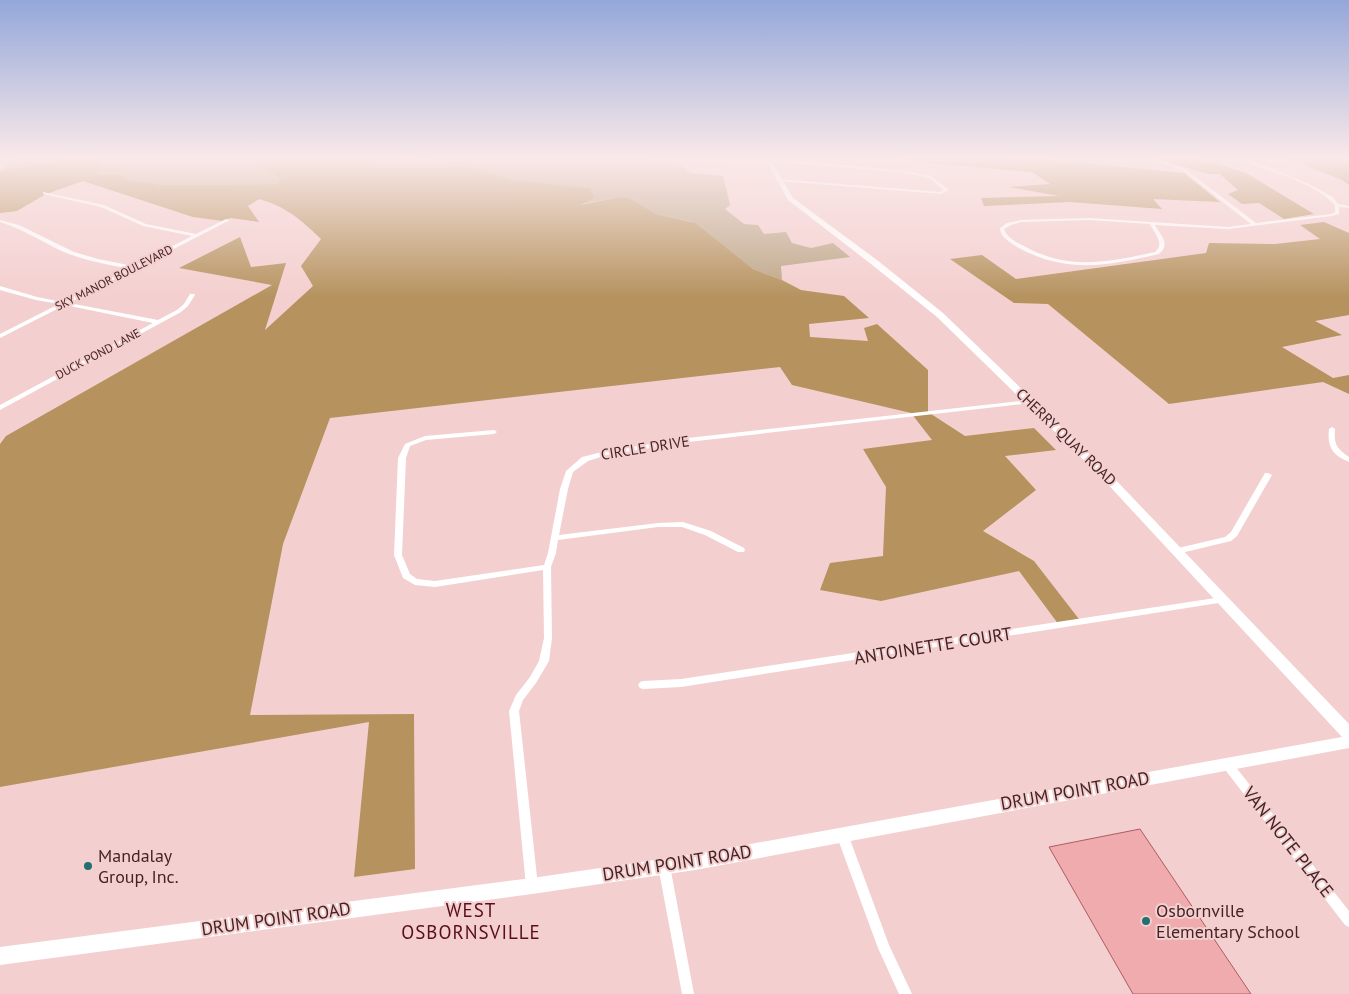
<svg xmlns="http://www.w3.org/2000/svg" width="1349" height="994" viewBox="0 0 1349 994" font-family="'PT Sans',sans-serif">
	<rect width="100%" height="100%" fill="#f4cfcf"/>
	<path fill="#bca687" d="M13,159H82L61,160L0,171Z
		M89,159H255L260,165L282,179L278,184L162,185L128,180L122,175L94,174L103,163Z
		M346,159H410L422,162L437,159H651L654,162L679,164L690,173L723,176L730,205L725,209L744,224L758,225L764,234L786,232L792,243L811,248L833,243L850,257L781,266L782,280L753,269L692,222L657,214L629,198L620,197L576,205L590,188L513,180L469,165L369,182Z"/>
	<path fill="#b5925e" d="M89,159L103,163L95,174L122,175L128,180L162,185L278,184L281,179L260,165L255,159H384L370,163L379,168H443L469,165L513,180L590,188L594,198L580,205L620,197L629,198L657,214L695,223L753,269L782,280L801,290L844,296L869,318L809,324L810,337L868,341L864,328L877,324L928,370V412L965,436L1034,428L1056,450L1005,456L1036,490L983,531L1034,561L1082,623L1059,625L1019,571L881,601L820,590L830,563L883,556L886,487L863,449L932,440L911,413L792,385L780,367L330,418L283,544L250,715L414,714L415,869L354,877L369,722L0,787V444L6,436L272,285L179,268L240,237L251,267L286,263L265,330L313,286L301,266L321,239C300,219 287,207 259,199L248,206L259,222L231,218L223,221L193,217L83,181L46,194L17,211L0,213V171L61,160Z
		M907,159H1043L1184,173L1220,202L1153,199L1162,209L1070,202L984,206L981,198L1059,196L1009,187L1050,184L1032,172L914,162Z
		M1157,159H1202L1246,173L1314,214L1284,219L1259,203L1242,204L1228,194L1238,190L1220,174H1209Z
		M1290,159H1349V185L1342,180Z
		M1324,222L1349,233V315L1315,321L1342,335L1282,347L1333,378L1349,375V394L1323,382L1169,404L1048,304L1014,303L950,259L982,255L1016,279L1206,253L1209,243L1275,244L1320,239L1300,225Z"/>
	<path fill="#efabae" stroke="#ad5c62" d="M1140,829L1251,994H1133L1049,847Z"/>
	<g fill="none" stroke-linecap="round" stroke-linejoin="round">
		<path fill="#fff" fill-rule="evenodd" d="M711,159H771L899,170L931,176L949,190L941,194L779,181H778V179L940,192L944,190L929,178L899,172L768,161L732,162Z
			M1139,159H1149L1166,162L1185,169L1256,223L1331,214L1335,212V205C1317,186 1283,175 1259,167C1252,164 1244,162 1237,159H1243L1250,161L1278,171L1309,184L1333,197L1338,204L1349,206V208L1339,207V214L1332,216L1228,229L1155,225C1161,236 1171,244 1159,254C1107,266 1066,274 1017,247C1010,242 1000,237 1000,228L1007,223L1021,220L1089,218L1228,227L1251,224L1183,171L1165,164ZM1089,220L1150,224C1155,234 1165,244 1155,252C1109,262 1068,271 1024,246C1016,242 1007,238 1004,229L1011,225L1021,222Z
			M43,192L104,205L146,224L196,234L226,219L230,220L69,303L158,320L177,310L184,304L190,294H194L195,295L188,306L181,312L0,410V405L153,323L65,305L0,338V334L59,304L36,300L0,290V286L37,297L63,302L129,269C107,264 85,261 64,252C42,242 23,229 0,222V220L19,225L74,252L98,259L133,266L192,236L143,226L101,207L43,194Z
			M1030,400L1032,401L1033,402L1032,403L688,442L607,455L588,461L573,472L568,489L559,535L658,523L683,522L711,531L744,548L745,550L744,552H738L705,535L682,527H658L558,540L556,553L551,567L552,638L549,661L536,683L523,700L519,711L538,886L536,890L532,892L528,890L526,886L509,711L516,695L530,677L539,661L544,638L543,570L435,587L415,585L403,578L394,555L398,458L405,444L425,436L494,430L497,432L494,434L426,440L410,446L406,458L402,555L410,574L417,579L435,581L544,565L548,553L560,489L566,471L582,457L606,451L688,438Z
			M1332,427L1335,429C1334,444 1336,448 1349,457V462C1332,455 1327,447 1329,429Z
			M1265,473H1268L1272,475L1237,536L1231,541L1177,554L1174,553L1173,551L1174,549L1225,537L1231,532Z
			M1222,597L1225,598L1226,600L1225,602L681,687L643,689L640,688L638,685L640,682L643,681L681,679Z
			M1227,760L1231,761L1349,911V927L1345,925L1223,767L1222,764L1223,761Z
			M842,829L846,830L848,834L889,945L912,994H899L878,948L836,834L838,830Z
			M664,861L668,862L670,866L694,994H682L658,866L660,862Z"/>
		<path fill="#fff" fill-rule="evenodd" d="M765,159H771L793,198L877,260L943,313L1110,474L1349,724V748L695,870L532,894L0,965V947L532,878L695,854L1342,737L1102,478L937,317L871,264L788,200Z"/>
	</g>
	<linearGradient id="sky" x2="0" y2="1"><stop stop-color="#94a7da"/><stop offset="0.53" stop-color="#fae9e9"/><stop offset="1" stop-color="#fae9e9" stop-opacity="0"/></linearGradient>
	<rect width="1349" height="298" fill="url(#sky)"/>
	<g fill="#246f70" stroke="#f4cfcf" stroke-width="2">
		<circle cx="88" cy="866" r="5"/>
		<circle cx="1146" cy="921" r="5"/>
	</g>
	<g text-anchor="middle" stroke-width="4" stroke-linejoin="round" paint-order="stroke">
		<g font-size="12" fill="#452325" stroke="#f4cfcf">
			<text transform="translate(114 278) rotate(-27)" y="4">SKY MANOR BOULEVARD</text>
			<text transform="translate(98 354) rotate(-28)" y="4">DUCK POND LANE</text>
		</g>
		<g font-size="15" fill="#452325" stroke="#f4cfcf">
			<text transform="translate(1066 437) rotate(44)" y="5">CHERRY QUAY ROAD</text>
			<text transform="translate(645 448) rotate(-9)" y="5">CIRCLE DRIVE</text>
		</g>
		<g font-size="18" fill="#452325" stroke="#f4cfcf">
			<text transform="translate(933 646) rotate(-9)" y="6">ANTOINETTE COURT</text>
			<text transform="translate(1075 791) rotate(-10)" y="6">DRUM POINT ROAD</text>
			<text transform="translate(1288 842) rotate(52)" y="6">VAN NOTE PLACE</text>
			<text transform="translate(677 863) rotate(-9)" y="6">DRUM POINT ROAD</text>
			<text transform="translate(276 919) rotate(-8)" y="6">DRUM POINT ROAD</text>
		</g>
		<g font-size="18" fill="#452325" stroke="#f4cfcf" text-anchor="start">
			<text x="98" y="862">Mandalay<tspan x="98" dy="21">Group, Inc.</tspan></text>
			<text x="1156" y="917">Osbornville<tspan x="1156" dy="21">Elementary School</tspan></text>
		</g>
		<g font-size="19" letter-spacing="1" fill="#570d1b" stroke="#f4cfcf">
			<text x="471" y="917">WEST<tspan x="471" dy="22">OSBORNSVILLE</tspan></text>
		</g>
	</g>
</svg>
